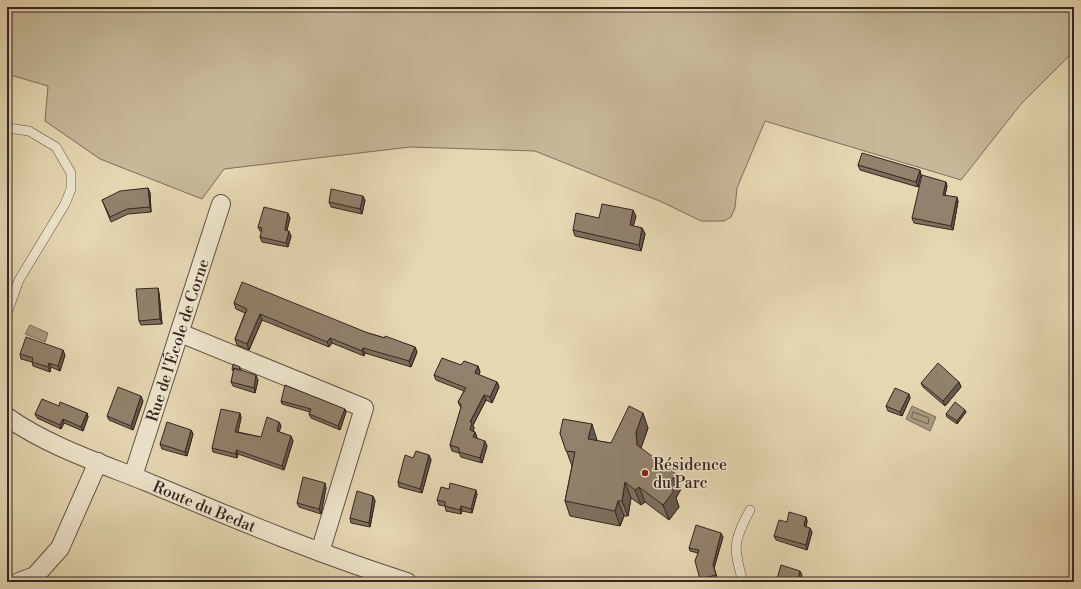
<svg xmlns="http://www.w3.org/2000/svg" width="1081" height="589" viewBox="0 0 1081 589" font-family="'Libre Bodoni',serif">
	<rect width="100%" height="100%" fill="#e4d7b2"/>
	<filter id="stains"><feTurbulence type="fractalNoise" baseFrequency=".005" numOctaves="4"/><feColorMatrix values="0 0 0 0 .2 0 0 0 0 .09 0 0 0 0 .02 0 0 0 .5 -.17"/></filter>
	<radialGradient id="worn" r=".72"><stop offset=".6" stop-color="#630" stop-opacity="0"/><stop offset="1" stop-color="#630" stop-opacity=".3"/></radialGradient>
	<path fill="#c6b999" stroke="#7d6f5c" d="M7,7H1074V51L1021,104L961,180L765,121L737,188L735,208L731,217L724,221H701L662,202L535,151L410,147L224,169L202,199L100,159L45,121L48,86L7,74Z"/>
	<path fill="#a89a80" stroke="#7a6b5a" d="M30,325L48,333L45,342L25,334Z
		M912,406L936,417L930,431L906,419Z"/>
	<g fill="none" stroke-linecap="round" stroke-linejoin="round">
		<path stroke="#6e6050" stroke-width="1" d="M913,412L929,418L928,424L912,418Z"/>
		<g stroke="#605244" stroke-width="10">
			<path id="service" d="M7,128L29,131L56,147L71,173V189L65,204L19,280L7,313
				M743,582C733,547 733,542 750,510"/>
		</g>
		<g stroke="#605244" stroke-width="20">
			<g id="minor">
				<path d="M180,333L364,408L320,552"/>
				<path id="s1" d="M7,417C48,446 100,463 147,482C233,518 318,554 407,582"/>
				<path id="s2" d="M133,476L221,204"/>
				<path d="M19,582L35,576L60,548L98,462"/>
			</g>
		</g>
		<use href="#service" stroke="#ede5cd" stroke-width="9"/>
		<use href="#minor" stroke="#ede5cd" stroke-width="18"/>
	</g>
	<path fill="#7c705d" stroke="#342520" d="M858,165L921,174L918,187L860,170Z
		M947,186L945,195L958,201L953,230L914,223L912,218Z
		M148,188L150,193L151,212L128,214L111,222L102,200Z
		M365,200L362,214L331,207L329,202Z
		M636,216L633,226L642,228L645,234L641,251L575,236L573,230L599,218Z
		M290,218L287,230L291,236L288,247L262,242L260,237L262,232L260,231L258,227Z
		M159,293L162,324L141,325L139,321Z
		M234,303L368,333L415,347L417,352L411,367L365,353L364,356L332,343L329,347L262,320L249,350L237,345L235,339L245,313L236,309Z
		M20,354L65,355L60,371L51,367L50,372L33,366L32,362L21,359Z
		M461,365L478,366L480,372L478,375L497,382L499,387L492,403L486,400L473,425L474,428L473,431L475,432L477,438L487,446L482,463L461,457L459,453L452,451L450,445L461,408L458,402L464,391L436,380L434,375Z
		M232,369H241V370L258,380L255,393L233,386L231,382L234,372L233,371Z
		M959,382L961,387L945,406L923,387L921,383Z
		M909,394L910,398L902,416L888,411L886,406Z
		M143,401L133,430L109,420L107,416Z
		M281,401L346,412L340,430L311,418L309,414L310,412L282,404Z
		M59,406L87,413L88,417L83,431L64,423L61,429L37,418L35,414Z
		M966,412L957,424L947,417L946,414Z
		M240,413L241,418L238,432L261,437L279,422L281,426L279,432L291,436L293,441L284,470L238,454L237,458L213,452L212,448Z
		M648,428L641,448L681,489L676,498L679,507L669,520L645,502L641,505L631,498L628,516H624L620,526L570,516L565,501L572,466L560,433L597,440V441L611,443Z
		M191,430L193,434L187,456L162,449L160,444Z
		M429,455L431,460L422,493L399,487L398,482L413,458Z
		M326,488L321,514L299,507L297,503Z
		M449,489L477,494L472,513L462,511L461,514L446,511L445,506L439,505L437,500Z
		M373,496L375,501L370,527L351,523L350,518Z
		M806,517L807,521L806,526L812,532L807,550L776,540L774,536L787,522Z
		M723,537L714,568L717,578L705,582H701L700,579L698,553L690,551L689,548Z"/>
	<path fill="#655b4c" stroke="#342520" d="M920,170L921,174L918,187L916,182Z
		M946,182L947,186L944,199L943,195Z
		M148,188L150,193L151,212L150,207Z
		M363,196L365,200L362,214L360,209Z
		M957,197L958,201L953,230L951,226Z
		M633,210L636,216L632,231L630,225Z
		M288,213L290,218L286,234L285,230Z
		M642,228L645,234L641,251L639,245Z
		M289,231L291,236L288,247L286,243Z
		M158,288L159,293L162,324L160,319Z
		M260,314L262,320L249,350L247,344Z
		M330,338L332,343L329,347L327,342Z
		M415,347L417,352L411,367L409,361Z
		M363,348L365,353L364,356L362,351Z
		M63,350L65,355L60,371L58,366Z
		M49,363L51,367L50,372L48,367Z
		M478,366L480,372L477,379L475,373Z
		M256,375L258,380L255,393L254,388Z
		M497,382L499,387L492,403L490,397Z
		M959,382L961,387L945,406L943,401Z
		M909,394L910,398L902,416L900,412Z
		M484,395L486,400L473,425L474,428L472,436L470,430V422Z
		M141,396L143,401L133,430L131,426Z
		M345,409L346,412L340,430L338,426Z
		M965,410L966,412L957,424V421Z
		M87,413L88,417L83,431L81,427Z
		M240,413L241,418L237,436L235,432Z
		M643,413L648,428L641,448L637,445L636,432Z
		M63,419L64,423L61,429L60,425Z
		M279,422L281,426L278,436L277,431Z
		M592,424L597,440L594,454L588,439Z
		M191,430L193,434L187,456L185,452Z
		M475,432L477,438L475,442L473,437Z
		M291,436L293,441L284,470L282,466Z
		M485,441L487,446L482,463L480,458Z
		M236,450L238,454L237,458L236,454Z
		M429,455L431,460L422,493L420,489Z
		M676,474L681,489L676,498L679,507L669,520L663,505L667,487Z
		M625,482L631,498L628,516L622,501Z
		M325,483L326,488L321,514L319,509Z
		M639,487L645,502L641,505L635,490Z
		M476,490L477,494L472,513L471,509Z
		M373,496L375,501L370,527L369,523Z
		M618,501L624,516L620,526L615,511Z
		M461,506L462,511L461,514L460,510Z
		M806,517L807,521L806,530L804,526Z
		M810,528L812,532L807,550L806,545Z
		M721,533L723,537L714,568L717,578L713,565Z
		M800,571L802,575L800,582H797Z"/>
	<path fill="#90826c" stroke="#342520" d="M862,153L920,170L916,182L858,165Z
		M922,175L946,182L943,195L957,197L951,226L912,218Z
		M148,188L150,207L127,209L110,217L102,200L120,191Z
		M331,189L363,196L360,209L329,202Z
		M602,204L633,210L630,225L642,228L639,245L573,230L576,213L599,218Z
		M264,207L288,213L285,230L289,231L286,243L260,237L262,228L258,227Z
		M242,282L368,333L385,338V336L415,347L409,361L363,348L362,351L330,338L327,342L260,314L247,344L235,339L247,309L234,303Z
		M158,288L160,319L139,321L136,289Z
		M26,337L63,350L58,366L49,363L48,367L32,362L33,358L20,354Z
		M442,358L461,365L464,361L478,366L475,373L497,382L490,397L484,395L470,422H472L470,430L475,432L473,437L485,441L480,458L459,452V448L450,445L461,407V404L458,402L466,388L434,375Z
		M938,363L959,382L943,401L921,383Z
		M233,364L240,367L239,370L234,368V370L232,369Z
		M234,368L256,375L254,388L231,382Z
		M285,385L345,409L338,426L309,414L311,409L281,401Z
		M118,387L141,396L131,426L107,416Z
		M895,388L909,394L900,412L886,406Z
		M42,399L59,406L60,402L87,413L81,427L63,419L60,425L35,414Z
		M955,402L965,410L957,421L946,414Z
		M629,406L643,413L636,432L637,445L676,474L667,487L674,491L663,505L639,487L635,490L625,482L622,501H618L615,511L565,501L575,452L566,451L560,433L563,419L592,424L588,439L611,443Z
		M221,409L240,413L235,432L261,437L267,417L279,422L277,431L291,436L282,466L236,450V454L212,448Z
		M167,422L191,430L185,452L160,444Z
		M416,451L429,455L420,489L398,482L405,455L413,458Z
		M303,477L325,483L319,509L297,503Z
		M450,483L476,490L471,509L461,506L460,510L445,506V502L437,500L441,487L449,489Z
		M357,491L373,496L369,523L350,518Z
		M789,512L806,517L804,526L810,528L806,545L774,536L779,520L787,522Z
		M696,525L721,533L713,565L716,575L700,579L695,561L699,550L689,548Z
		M781,565L800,571L797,582H776Z"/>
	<circle fill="#8f2418" stroke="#ede5cd" stroke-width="1.5" cx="645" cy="473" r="4"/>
	<g text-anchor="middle" stroke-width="3" stroke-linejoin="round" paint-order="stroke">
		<g font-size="16" fill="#342520" stroke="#ede5cd">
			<text dy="6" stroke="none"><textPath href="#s2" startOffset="143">Rue de l'École de Corne</textPath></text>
			<text dy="6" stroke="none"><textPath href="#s1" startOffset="217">Route du Bedat</textPath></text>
		</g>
		<g font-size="16" fill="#342520" stroke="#ede5cd" text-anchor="start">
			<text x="653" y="470">Résidence<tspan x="653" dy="18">du Parc</tspan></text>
		</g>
	</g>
	<rect width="1081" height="589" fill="none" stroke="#e4d7b2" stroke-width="24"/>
	<rect x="8" y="8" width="1065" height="573" fill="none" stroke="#342520" stroke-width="2"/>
	<rect x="12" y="12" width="1057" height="565" fill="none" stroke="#342520"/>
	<rect width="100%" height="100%" filter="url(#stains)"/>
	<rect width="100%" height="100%" fill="url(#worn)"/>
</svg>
